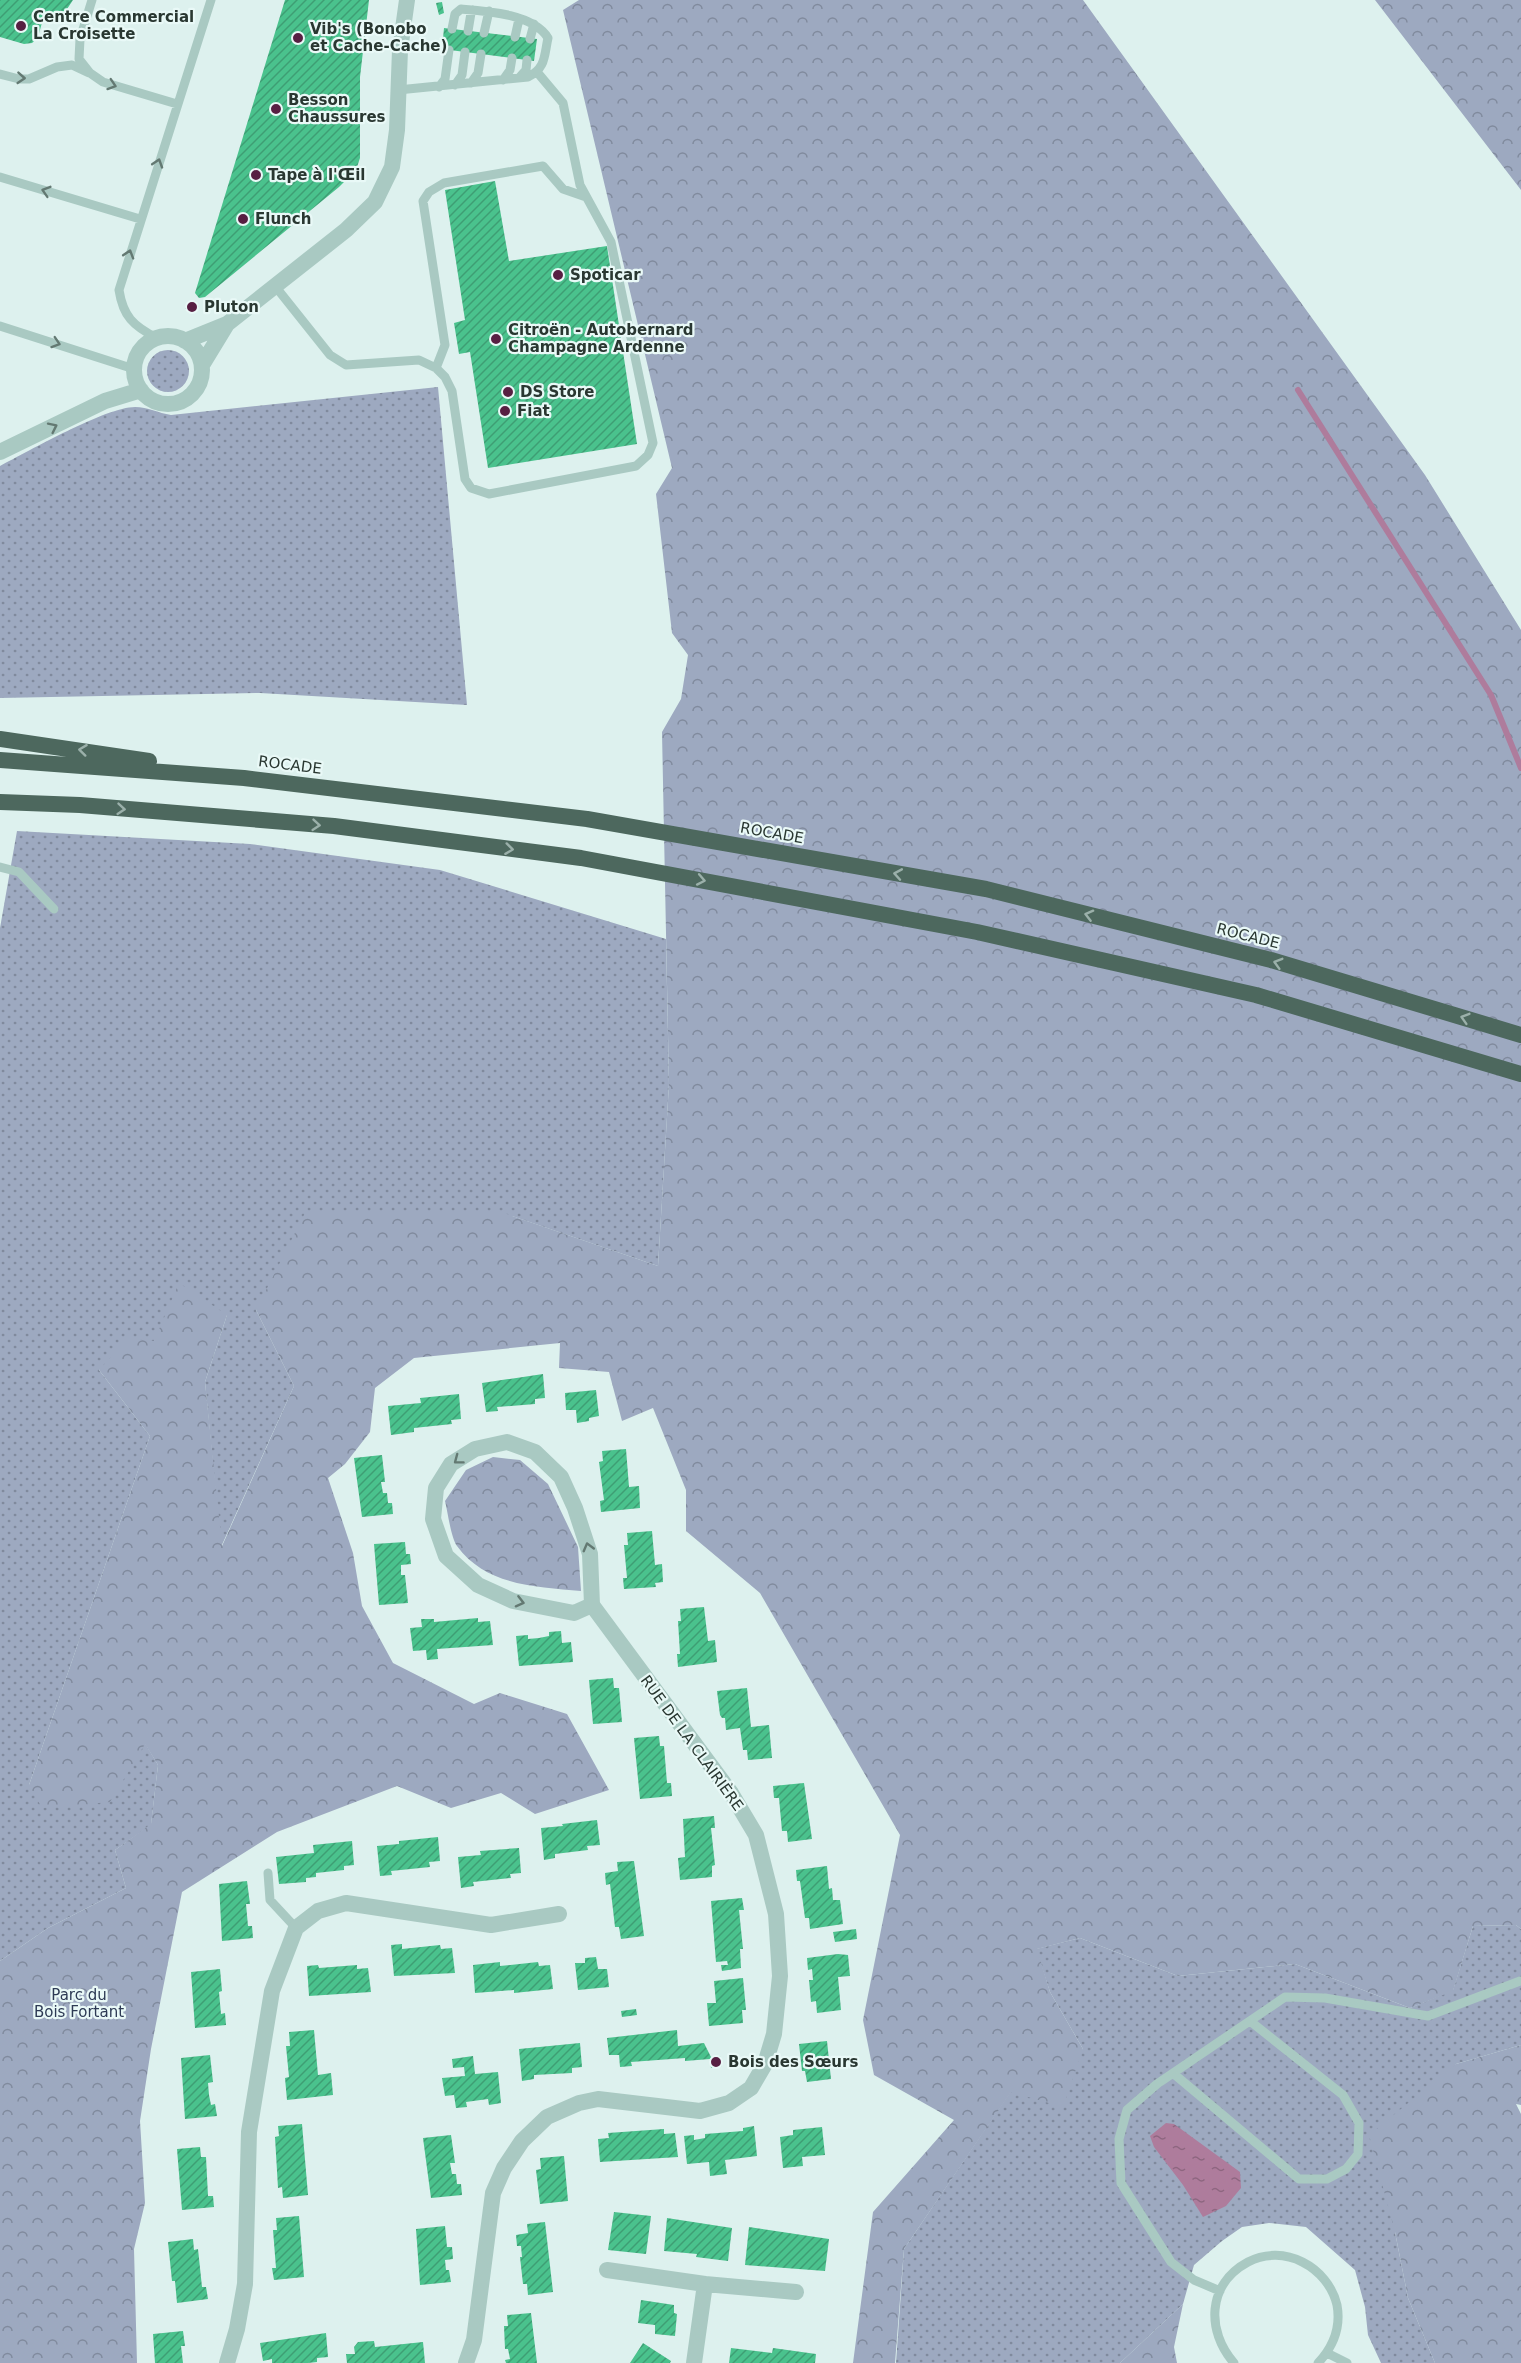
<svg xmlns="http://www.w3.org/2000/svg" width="1521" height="2363" viewBox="0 0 1521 2363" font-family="'DejaVu Sans',sans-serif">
	<defs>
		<pattern id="grass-dots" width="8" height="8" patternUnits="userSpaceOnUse" patternTransform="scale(1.5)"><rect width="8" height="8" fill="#9da9c0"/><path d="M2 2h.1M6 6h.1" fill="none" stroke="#808a9d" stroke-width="1.8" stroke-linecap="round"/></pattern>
		<pattern id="forest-crowns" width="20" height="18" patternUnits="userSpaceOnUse" patternTransform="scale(1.5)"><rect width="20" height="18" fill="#9da9c0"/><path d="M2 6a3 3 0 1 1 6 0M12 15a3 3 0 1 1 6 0" fill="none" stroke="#808a9d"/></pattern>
		<pattern id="water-ripples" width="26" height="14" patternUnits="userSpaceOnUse" patternTransform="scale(1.5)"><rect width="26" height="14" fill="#ae7c9c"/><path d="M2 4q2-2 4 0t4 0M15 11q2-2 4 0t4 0" fill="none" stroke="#8e6680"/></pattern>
		<pattern id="building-hatch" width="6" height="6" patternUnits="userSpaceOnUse" patternTransform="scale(1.5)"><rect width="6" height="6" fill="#4ac28d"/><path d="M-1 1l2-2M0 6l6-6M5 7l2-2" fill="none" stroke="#3e9e74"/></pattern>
	</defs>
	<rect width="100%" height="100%" fill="#ddf1ee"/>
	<path fill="url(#grass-dots)" d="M147 371a21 21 0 1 1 42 0a21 21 0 1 1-42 0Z
		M438,387L467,705L260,693L0,698V466C29,451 106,407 135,407C148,407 158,413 171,415Z
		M17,831L250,844L440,870L666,939L669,1084L658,1266L512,1216L256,1310L294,1386L221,1547L205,1382L227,1315L154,1341L99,1370L150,1436L29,1785L145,1743L158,1765L151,1825L115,1850L126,1888L48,1928L0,1961V928Z
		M1516,1925L1521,1929V2045L1456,2064L1395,2232L1408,2298L1435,2363H1381L1368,2335L1365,2307L1355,2270L1306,2227L1269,2223L1242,2227L1222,2241L1194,2265L1183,2304L1120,2363H896L904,2249L1011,2091L1083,2049L1050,1992L1036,1949L1080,1938L1178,1976L1295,1964L1410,2008L1453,1990L1473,1926Z"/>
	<path fill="url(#forest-crowns)" d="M579,0H1083L1425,475L1521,630V1929L1516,1925L1473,1926L1453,1991L1410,2008L1295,1964L1178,1976L1080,1938L1037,1949L1050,1992L1083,2049L1063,2107L1011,2092L904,2249L895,2363H853L873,2212L954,2120L874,2075L863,2020L900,1835L760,1593L686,1531V1490L653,1408L622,1421L609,1372L559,1368L560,1343L414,1358L375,1388L370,1432L345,1464L328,1478L353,1553L362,1606L393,1663L474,1704L500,1693L567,1714L609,1790L535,1814L501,1793L451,1808L397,1786L277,1832L182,1892L151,2049L140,2121L145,2203L134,2249L137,2363H0V1961L48,1928L126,1888L115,1850L151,1824L158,1765L145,1744L110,1802L42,1808L29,1785L150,1436L99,1370L128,1338L154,1341L179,1283L227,1315L205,1382L222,1546L294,1386L256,1310L306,1211L504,1213L658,1266L669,1084L662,732L681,699L688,655L672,633L656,494L672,468L563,10Z
		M1375,0H1521V190Z
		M493,1457L520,1460L548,1484L578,1547L581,1591C537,1587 486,1586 457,1546C451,1538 448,1513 445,1501L466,1470Z
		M1521,2045V2105L1516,2104L1521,2114V2363H1435L1408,2298L1395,2232L1369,2135L1456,2064Z
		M1183,2304L1174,2347L1177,2363H1120Z"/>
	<path fill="url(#water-ripples)" d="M1166,2123L1174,2124L1240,2172L1241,2188L1226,2206L1203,2217L1183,2185L1154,2147L1150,2136Z"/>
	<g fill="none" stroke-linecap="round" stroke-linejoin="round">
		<path stroke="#ae7c9c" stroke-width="6" d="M1298,390L1491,695L1521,768"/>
	</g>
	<path fill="url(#building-hatch)" d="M0,0H73L65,12L54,17L43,19L38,37L32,43L24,44L0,37Z
		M285,0H369L360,77V158L356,170L339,187L205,297L199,298L195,293Z
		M442,2L444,13L439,15L436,3Z
		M444,28L537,39L534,61L442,49Z
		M495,181L509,261L607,246L637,444L488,468L470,352L459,354L454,323L465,320L445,190Z
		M195,301L199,307L189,313L185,308Z
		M543,1374L545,1398L535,1399V1404L497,1407L498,1411L486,1412L482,1383Z
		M596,1390L599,1416L589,1418V1421L577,1423L576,1410H566L565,1393Z
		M459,1394L461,1419L451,1420L452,1424L414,1428V1432L391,1435L388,1406L421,1403L420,1398Z
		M626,1449L629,1487L639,1486L640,1508L601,1512L600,1501L604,1500L599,1462L603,1461L602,1451Z
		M382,1455L385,1482H381L383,1493H387L388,1503H392L393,1514L362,1517L354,1458Z
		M652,1531L655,1565L662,1564L663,1582L655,1583L656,1587L624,1589L623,1578H627L624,1545H628L627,1533Z
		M405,1542L406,1554H410L411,1564L401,1565V1575H405L408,1603L379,1605L374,1544Z
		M704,1607L708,1641L715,1640L717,1662L678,1667L677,1654H680L678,1621H681L680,1609Z
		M478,1618V1622L490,1621L493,1645L437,1649L438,1659L427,1660L426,1650L413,1651L410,1628L422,1627L421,1619H434V1622Z
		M561,1631L562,1643L571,1642L573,1662L519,1666L516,1636L528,1635V1639L539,1638L549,1636V1632Z
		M613,1678L614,1688H619L622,1722L593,1724L589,1680Z
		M747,1688L751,1727L769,1725L772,1758L748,1760L747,1750H743L740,1728L726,1730L725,1718H722L720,1715L717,1691Z
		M659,1736L660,1746H664L667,1783H671L672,1796L640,1799L634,1738Z
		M804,1783L812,1839L788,1842L787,1831H782L779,1798H774L773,1786Z
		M714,1816L715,1828H711L715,1865L712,1866V1877L680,1880L678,1858L685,1857L683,1819Z
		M597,1820L600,1845L587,1846L588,1850L555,1854V1858L544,1860L541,1828L563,1826L562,1824Z
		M438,1837L440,1861L429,1862L430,1867L391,1871L392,1875L380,1876L377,1846L399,1844V1841Z
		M352,1841L354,1865L344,1866V1870L316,1873V1877L306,1878V1882L279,1884L276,1857L314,1853L313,1845Z
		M519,1848L521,1873L510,1874L511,1878L473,1882L474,1886L461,1888L458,1857L481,1855L480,1851Z
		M634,1861L644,1936L621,1939L619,1927H615L610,1884L606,1885L605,1873L618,1871L617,1862Z
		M827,1866L829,1889L832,1888L833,1900H840L843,1924L810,1929L809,1918H805L800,1881H797L796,1870Z
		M247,1881L250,1904H246L248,1926H252L253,1938L222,1941L219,1884Z
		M742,1898L744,1910H739L743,1949H740L741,1968L722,1971L721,1965H728L727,1961L716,1962L711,1901Z
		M856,1929L857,1939L835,1942L833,1932Z
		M402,1944V1949L440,1945L441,1949L452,1948L455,1973L394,1976L391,1945Z
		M838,1954L848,1955L850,1976L838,1977L841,2010L817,2013L816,2001L811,2002L809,1980H813L812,1969L808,1970L807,1958Z
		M596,1957L598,1969H607L609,1987L578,1990L575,1963H585V1958Z
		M500,1962V1966L538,1962L539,1966L550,1965L553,1989L514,1993V1990L475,1993L473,1965Z
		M318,1965L319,1968L357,1965V1969L368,1968L371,1992L309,1996L307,1966Z
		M220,1969L222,1991L219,1992L221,2014L225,2013L226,2025L195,2028L191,1972Z
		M743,1978L746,2010H742L743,2023L709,2026L707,2003H716L714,1981Z
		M636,2009L637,2015L622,2017L621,2011Z
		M314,2030L318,2075L331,2073L333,2095L287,2100L285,2078L289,2077L286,2046H290L289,2032Z
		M677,2030L678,2046L704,2043L711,2057L720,2056L722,2066L711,2068L710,2059L685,2061V2058L631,2062L632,2066L620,2067L619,2055H609L607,2038Z
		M827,2041L831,2079L807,2082L805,2071H802L799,2044Z
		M580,2043L582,2067L572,2068V2073L534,2075V2079L522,2081L519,2049Z
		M210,2055L213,2082L208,2083L209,2095L211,2105L215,2104L217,2116L185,2119L181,2058Z
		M473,2056L475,2074L498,2072L501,2103L489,2105L488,2099L466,2102L467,2107L456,2108L454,2095L445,2096L442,2078L465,2076L464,2067L453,2068L452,2059Z
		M302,2124L308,2195L283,2198L282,2187L278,2188L275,2137L279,2136L278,2126Z
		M754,2126L757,2156L725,2160L727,2174L710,2176L709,2162L687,2164L684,2136L694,2135V2140L705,2138V2134L743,2131V2128Z
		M822,2127L825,2155L802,2157L803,2166L783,2168L780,2137L793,2135V2130Z
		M664,2129V2134L675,2133L678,2157L600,2162L598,2139L609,2138L608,2133Z
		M451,2135L455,2163H450L452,2174H456L457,2184H461L462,2195L431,2198L423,2138Z
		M200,2147L201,2157H206L208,2196H213L214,2207L182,2210L177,2149Z
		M564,2156L568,2201L540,2204L536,2170L541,2169L540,2158Z
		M614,2212L651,2216L646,2254L608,2250Z
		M299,2216L304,2277L274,2280L272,2268H276L273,2230H277L276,2218Z
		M667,2218L732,2228L728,2261L696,2257L697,2254L664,2251Z
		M545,2222L553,2292L528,2295L527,2284H523L520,2257H522L521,2246H517L516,2235L528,2233L527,2224Z
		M445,2226L447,2247H452L453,2259L445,2260L446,2270H449L451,2282L420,2285L416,2229Z
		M749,2227L829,2239L825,2271L745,2265Z
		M193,2239L194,2250L198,2249L202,2287H206L208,2299L177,2303L175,2281H172L168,2242Z
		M641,2300L674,2305V2313L677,2314L675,2336L655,2334V2325L638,2323Z
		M531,2313L537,2363H506L505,2360L510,2359L508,2349H505L504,2326H508L507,2315Z
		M183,2331L185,2346H181L183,2363H155L153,2334Z
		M326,2333L328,2357L317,2358V2362L308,2363H272V2359L263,2361L260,2343Z
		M374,2341L375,2347L423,2342L425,2363H347L346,2354H355L354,2347L358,2342Z
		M643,2343L671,2361L670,2363H630Z
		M731,2348L772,2353L773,2348L816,2354L815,2363H729Z"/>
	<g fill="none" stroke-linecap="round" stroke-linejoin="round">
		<path stroke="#a9c9c2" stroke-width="9" d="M92,0L80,39L79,59L90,73L103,82L177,104
			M468,31L471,13L473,10
			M484,33L489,11
			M515,37L519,19
			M530,39L534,24
			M0,74L19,79H29L57,67L72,65L89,73
			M519,78L526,70L527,60
			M503,80L510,70L512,58
			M471,83L478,73L481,54
			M455,85L462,75L465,52
			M439,87L445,79L449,50
			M398,90L528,77C546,68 544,56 548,38C534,14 487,11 461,9L455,14L452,29
			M0,177L140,219
			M275,286L330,355L346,365L419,360L436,368L445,377L452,391L465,479L471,488L489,494L636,466L648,455L653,443L611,242L580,185L563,103L537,72
			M0,326L134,369
			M157,338C133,326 123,316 119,290L211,0
			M436,368L445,345L423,201L429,192L444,183L543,166L563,189L586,197
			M0,867L19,872L54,909
			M268,1873L270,1900L296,1928
			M1174,2074L1299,2179H1327L1346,2169L1358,2154L1359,2123L1343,2095L1250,2021
			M1220,2291L1194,2280L1171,2262L1121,2183L1119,2139L1127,2110L1157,2084L1285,1997L1325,1998L1428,2016L1520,1981
			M1327,2353L1347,2363
			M1234,2363C1206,2331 1207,2284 1248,2262C1284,2243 1328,2267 1337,2305C1341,2327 1333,2347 1318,2363"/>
		<path stroke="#a9c9c2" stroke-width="16" d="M134 370a34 34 0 1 1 68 0a34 34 0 1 1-68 0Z
			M185,341L227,324
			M202,365L227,324L346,230L375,202L392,167L397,130L400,50L407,0
			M0,452L105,401L141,390
			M607,2270L705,2284L694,2363
			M705,2284L796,2292
			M227,2363L237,2329L245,2284L249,2132L272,1991L296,1928L318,1911L346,1903L491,1925L559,1914
			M466,2363L474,2340L493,2193L504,2168L522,2141L547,2117L579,2103L598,2099L700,2111L729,2103L751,2088L765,2064L774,2034L780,1976L776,1914L756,1835L731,1793L592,1605L590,1554L575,1508L561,1477L535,1452L507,1442L475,1449L451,1464L436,1488L433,1519L446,1556L478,1585L513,1601L574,1613L592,1605"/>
		<path stroke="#4d685e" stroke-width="16" d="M0,739L149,761
			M0,760L244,778L587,819L986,889L1271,960L1521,1035
			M0,802L80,805L334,826L581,858L977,932L1256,995L1521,1074"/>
	</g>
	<defs><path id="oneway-chevron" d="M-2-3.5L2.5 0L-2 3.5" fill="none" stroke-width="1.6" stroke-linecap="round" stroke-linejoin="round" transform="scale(1.5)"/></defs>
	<g stroke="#637972">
		<use href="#oneway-chevron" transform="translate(21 78) rotate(4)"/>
		<use href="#oneway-chevron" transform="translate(112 85) rotate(18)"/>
		<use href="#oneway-chevron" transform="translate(158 163) rotate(-72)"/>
		<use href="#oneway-chevron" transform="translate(46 191) rotate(-163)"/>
		<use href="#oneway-chevron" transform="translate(129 254) rotate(-73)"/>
		<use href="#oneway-chevron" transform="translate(56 343) rotate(18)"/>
		<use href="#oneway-chevron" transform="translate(53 427) rotate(-26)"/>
		<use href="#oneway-chevron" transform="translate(458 1460) rotate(143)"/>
		<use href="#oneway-chevron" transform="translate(588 1547) rotate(-105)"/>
		<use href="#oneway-chevron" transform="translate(520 1602) rotate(14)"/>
	</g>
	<g stroke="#9bb0aa">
		<use href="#oneway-chevron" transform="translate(83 750) rotate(-173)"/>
		<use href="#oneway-chevron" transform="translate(121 809) rotate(5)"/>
		<use href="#oneway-chevron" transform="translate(316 825) rotate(5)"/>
		<use href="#oneway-chevron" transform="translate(509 849) rotate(7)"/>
		<use href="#oneway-chevron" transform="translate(898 874) rotate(-170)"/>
		<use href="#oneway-chevron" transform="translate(701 880) rotate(11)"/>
		<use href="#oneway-chevron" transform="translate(1089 915) rotate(-166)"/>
		<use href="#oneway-chevron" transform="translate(1278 963) rotate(-164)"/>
		<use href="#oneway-chevron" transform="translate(1465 1018) rotate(-163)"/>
	</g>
	<g fill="#571f42" stroke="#e9f9f7" stroke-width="2">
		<circle cx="21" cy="26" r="6"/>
		<circle cx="298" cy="38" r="6"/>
		<circle cx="276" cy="109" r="6"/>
		<circle cx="256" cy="175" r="6"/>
		<circle cx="243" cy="219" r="6"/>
		<circle cx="558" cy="275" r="6"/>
		<circle cx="192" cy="307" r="6"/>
		<circle cx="496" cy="339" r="6"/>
		<circle cx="508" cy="392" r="6"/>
		<circle cx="505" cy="411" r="6"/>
		<circle cx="716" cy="2062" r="6"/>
	</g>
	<g text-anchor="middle" stroke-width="4.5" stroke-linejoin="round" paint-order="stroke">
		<g font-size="15" font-weight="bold" fill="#293731" stroke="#e9f9f7" text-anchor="start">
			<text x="33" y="22">Centre Commercial<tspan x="33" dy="17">La Croisette</tspan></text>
			<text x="310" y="34">Vib's (Bonobo<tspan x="310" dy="17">et Cache-Cache)</tspan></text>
			<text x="288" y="105">Besson<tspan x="288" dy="17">Chaussures</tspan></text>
			<text x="268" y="180">Tape à l'Œil</text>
			<text x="255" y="224">Flunch</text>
			<text x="570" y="280">Spoticar</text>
			<text x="204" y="312">Pluton</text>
			<text x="508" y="335">Citroën - Autobernard<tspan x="508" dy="17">Champagne Ardenne</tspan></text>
			<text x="520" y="397">DS Store</text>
			<text x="517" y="416">Fiat</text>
			<text x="728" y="2067">Bois des Sœurs</text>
		</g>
		<g font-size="15" fill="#293731" stroke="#e9f9f7">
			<text transform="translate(290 765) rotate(7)" y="5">ROCADE</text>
			<text transform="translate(772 833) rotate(10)" y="5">ROCADE</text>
			<text transform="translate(1248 936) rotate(14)" y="5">ROCADE</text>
			<text transform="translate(692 1743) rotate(54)" y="5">RUE DE LA CLAIRIÈRE</text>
		</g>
		<g font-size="15" fill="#2d3a54" stroke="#e9f9f7">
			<text x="79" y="2000">Parc du<tspan x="79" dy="17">Bois Fortant</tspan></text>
		</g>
	</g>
</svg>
